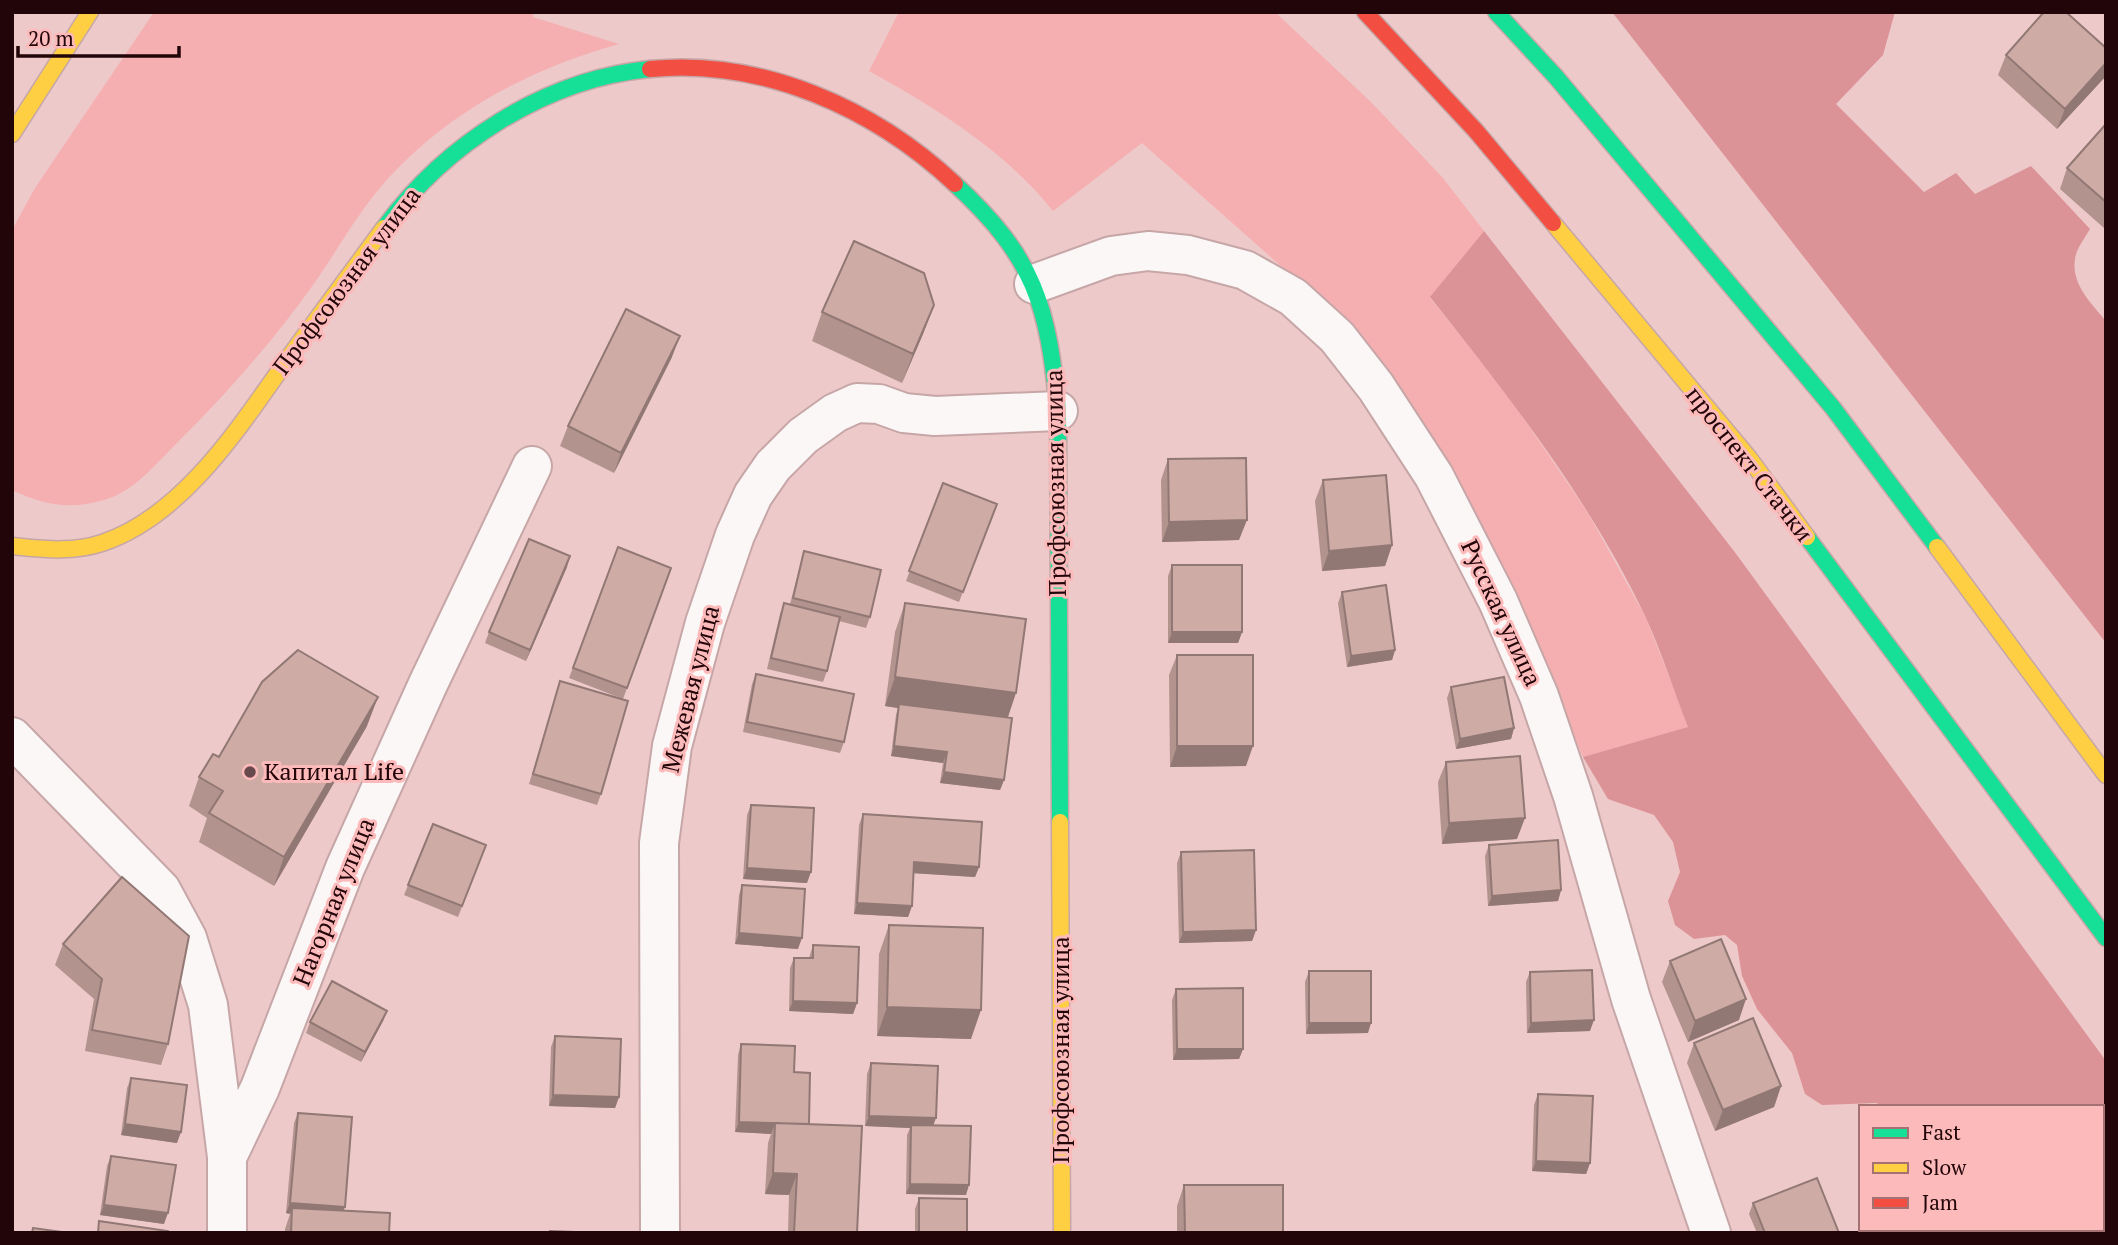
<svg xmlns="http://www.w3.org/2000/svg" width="2118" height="1245" viewBox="0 0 2118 1245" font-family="'PT Serif',serif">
	<rect width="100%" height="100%" fill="#eec9ca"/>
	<path fill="#f5afb1" d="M154,12H533V17L619,44C537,67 461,105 400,166C363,202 342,244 313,285C272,343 224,396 174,446C154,466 133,492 104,500C69,510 44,505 12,490V230L35,188Z
		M899,12H1275L1371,102L1443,178L1484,231L1430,298L1503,388L1588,513L1646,618L1689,727L1583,757L1511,585L1326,306L1142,143L1053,211C1004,150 936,108 869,71Z"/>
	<path fill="#dc9397" d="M1612,12H1895L1883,55L1836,104L1924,192L1956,173L1975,194L2031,166L2090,229C2085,238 2076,249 2075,259C2071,284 2091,303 2106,321V643Z
		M1484,231L1734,551L2106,1061V1233H1975L1974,1229H2102V1107H1886L1876,1103L1822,1105L1805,1094L1792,1053L1757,1009L1742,976L1737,945L1725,935L1694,939L1675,925L1668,901L1680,872L1673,842L1654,815L1608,799L1583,757L1688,727C1674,691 1662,653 1646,618C1592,503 1509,396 1430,297Z"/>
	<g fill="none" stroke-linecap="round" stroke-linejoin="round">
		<g stroke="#c6a6a7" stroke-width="42">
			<path id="street" d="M1034,284L1111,256L1148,251L1188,255L1245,270L1293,297L1337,337L1376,387L1434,476L1498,601L1539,696L1573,796L1631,999L1711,1233
				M12,737L161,890L187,938L208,1005L227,1157
				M227,1233V1157L260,1088L345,868L428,684L532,466
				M660,1233L659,843L672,746L705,623L735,535L753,495L773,466L803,436L835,413L857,403L879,404L904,413L935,416L1058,411"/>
		</g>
		<g stroke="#c6a6a7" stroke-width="19">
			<path id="fast" d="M1496,12L1556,77L1833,408L1937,547
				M955,184C1035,258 1048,305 1058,411L1060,822
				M384,228C445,144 545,79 650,69
				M1807,537L2106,938"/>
		</g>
		<g stroke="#c6a6a7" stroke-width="19">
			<path id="slow" d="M12,134L90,12
				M1553,223L1749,458L1807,537
				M12,546C43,549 72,553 102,543C186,515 243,421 292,353C323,311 353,270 384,228
				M1937,547L2106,775
				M1060,822L1062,1233"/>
		</g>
		<g stroke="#c6a6a7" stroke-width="19">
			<path id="jam" d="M1365,12L1476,131L1553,223
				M650,69C762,58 874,108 955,184"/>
		</g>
		<use href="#street" stroke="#fcf7f7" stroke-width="38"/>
		<use href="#fast" stroke="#16e098" stroke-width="16"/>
		<use href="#slow" stroke="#ffcf43" stroke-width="16"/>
		<use href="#jam" stroke="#f24e42" stroke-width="16"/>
	</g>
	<path fill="#b2938e" d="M2106,48V76L2057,129L1998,75L2006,55Z
		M2106,124V226L2104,228L2060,189L2067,168Z
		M934,305L923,334L902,383L812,341L822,312Z
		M672,357L614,473L560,446L568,426Z
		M1168,459L1239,540L1162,542L1161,480Z
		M1323,480L1392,545L1385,566L1322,571L1315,501Z
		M943,483L997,504L959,602L906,581Z
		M618,547L671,568L623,699L569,678Z
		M804,551L870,617L866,628L839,621L827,671L823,682L767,669L780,614L784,603L790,604L801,562Z
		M1172,565L1242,632L1238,643H1168V576Z
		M567,567L526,661L485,643L489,632Z
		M1342,592L1395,650L1392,660L1347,667L1338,603Z
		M905,603L1007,717L1004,780L1000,790L940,783L943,763L891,756L896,715L898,708L885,706L895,632Z
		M1177,655L1246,766L1170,767L1169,675Z
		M756,674L844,742L840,753L743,732L752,684Z
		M560,681L601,794L597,805L529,784Z
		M1451,687L1514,728L1511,739L1456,749L1447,698Z
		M367,726L274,886L199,842L207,818L189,806L199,777L219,757Z
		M1446,762L1517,839L1442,844L1438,782Z
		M751,805L807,883L743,879L747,815Z
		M863,814L979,867L975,877L914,873L912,906L908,917L854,914L859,825Z
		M433,824L486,845L458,917L404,895Z
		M1489,845L1561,890L1558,901L1488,906L1485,856Z
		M1181,852L1256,930L1252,941L1179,943L1177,863Z
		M122,877L168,1044L161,1065L85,1051L94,999L55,965L63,944Z
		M742,885L798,949L735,944L739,895Z
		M889,925L971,1039L877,1036L879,954Z
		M813,945L857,1003L853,1014L789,1011L790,968L794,958H809Z
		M1670,961L1739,1020L1688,1042L1662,982Z
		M1309,971L1368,1033L1306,1034L1305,982Z
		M1530,972L1590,1031L1527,1033L1526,982Z
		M1176,989L1243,1049L1239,1059L1173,1060L1172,1000Z
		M387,1011L383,1021L361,1062L306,1033L310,1022Z
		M555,1036L619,1097L615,1108L549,1106L551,1047Z
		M1694,1043L1781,1086L1774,1107L1715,1131L1687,1063Z
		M741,1044L794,1072L809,1124L857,1233H788L789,1195L765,1194L768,1143L771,1134L735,1132L738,1055Z
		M871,1063L934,1125L966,1195L906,1194L907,1135L910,1128L865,1126L867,1074Z
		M131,1078L177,1143L121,1135L127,1088Z
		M1538,1094L1590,1163L1586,1174L1532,1171L1534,1105Z
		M298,1113L343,1211L389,1233H285V1229L290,1214L286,1213L294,1123Z
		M111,1156L164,1224L100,1215L107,1166Z
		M1184,1185L1283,1233H1177V1206Z
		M919,1198L967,1233H915V1209Z
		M1753,1203L1839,1233H1757L1749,1214Z"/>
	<path fill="#917874" d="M2106,63V76L2057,129L2065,109Z
		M934,305L923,334L902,383L913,354Z
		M680,336L672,357L614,473L621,453Z
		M1247,520L1239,540L1162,542L1169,522Z
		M1392,545L1385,566L1322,571L1329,551Z
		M570,556L567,567L526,661L530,650Z
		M1172,632H1242L1238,643H1168Z
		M1395,650L1392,660L1347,667L1351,656Z
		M895,677L1016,693L1006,723L899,704L898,708L885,706Z
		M378,697L367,726L274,886L284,857Z
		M1514,728L1511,739L1456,749L1460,739Z
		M894,746L947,752L943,763L891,756Z
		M1177,746H1253L1246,766L1170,767Z
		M944,772L1004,780L1000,790L940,783Z
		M1525,818L1517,839L1442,844L1449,823Z
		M914,862L979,867L975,877L910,873Z
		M747,868L811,872L807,883L743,879Z
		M1561,890L1558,901L1488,906L1492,896Z
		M857,903L912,906L908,917L854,914Z
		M1256,930L1252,941L1179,943L1183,932Z
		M739,933L802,938L798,949L735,944Z
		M1746,999L1739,1020L1688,1042L1695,1021Z
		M793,1001L857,1003L853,1014L789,1011Z
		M887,1007L981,1010L971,1039L877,1036Z
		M387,1011L383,1021L361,1062L365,1052Z
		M1594,1020L1590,1031L1527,1033L1531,1023Z
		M1309,1023H1371L1368,1033L1306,1034Z
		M1177,1049H1243L1239,1059L1173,1060Z
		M1781,1086L1774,1107L1715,1131L1723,1110Z
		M553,1095L619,1097L615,1108L549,1106Z
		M869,1116L936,1118L932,1129L911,1125L910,1128L865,1126Z
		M739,1122L775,1123L771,1134L735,1132Z
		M125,1124L181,1132L177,1143L121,1135Z
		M1536,1161L1590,1163L1586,1174L1532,1171Z
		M773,1173L797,1174L789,1195L765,1194Z
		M910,1184L969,1185L966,1195L906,1194Z
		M290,1203L345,1207L341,1218L292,1208L290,1214L286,1213Z
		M104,1205L168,1213L164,1224L100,1215Z"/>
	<path fill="#cfaba5" stroke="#917874" stroke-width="2" d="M2044,12H2066L2106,48V63L2065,109L2006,55Z
		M2106,124V202L2067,168Z
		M854,241L924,273L934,305L913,354L822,312Z
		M626,309L680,336L621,453L568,426Z
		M1246,458L1247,520L1169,522L1168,459Z
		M1386,475L1392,545L1329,551L1323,480Z
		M943,483L997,504L963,592L909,571Z
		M529,539L570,556L530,650L489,632Z
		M618,547L671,568L627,688L573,668Z
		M804,551L881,570L870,617L793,598Z
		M1172,565H1242V632H1172Z
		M1386,585L1395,650L1351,656L1342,592Z
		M784,603L840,617L827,671L771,658Z
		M905,603L1026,619L1016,693L895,677Z
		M298,650L378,697L284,857L209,813L223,791L199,777L213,754L219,757L262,682Z
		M1177,655H1253V746H1177Z
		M756,674L854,694L844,742L747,722Z
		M1504,677L1514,728L1460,739L1451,687Z
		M560,681L628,701L601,794L533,774Z
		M899,704L1012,718L1004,780L944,772L947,752L894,746Z
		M1520,756L1525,818L1449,823L1446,762Z
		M751,805L814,808L811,872L747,868Z
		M863,814L982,822L979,867L914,862L912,906L857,903Z
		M433,824L486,845L462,906L408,885Z
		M1558,840L1561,890L1492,896L1489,845Z
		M1254,850L1256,930L1183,932L1181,852Z
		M122,877L189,936L168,1044L92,1030L102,979L63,944Z
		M742,885L805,889L802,938L739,933Z
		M889,925L983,928L981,1010L887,1007Z
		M1721,939L1746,999L1695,1021L1670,961Z
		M813,945L859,947L857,1003L793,1001L794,958H813Z
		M1592,970L1594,1020L1531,1023L1530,972Z
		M1309,971H1371V1023H1309Z
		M332,981L387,1011L365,1052L310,1022Z
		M1243,988V1049H1177L1176,989Z
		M1753,1018L1781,1086L1723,1110L1694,1043Z
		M555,1036L621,1039L619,1097L553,1095Z
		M741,1044L795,1046L794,1072L810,1073L809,1124L739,1122Z
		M871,1063L938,1066L936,1118L869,1116Z
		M131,1078L187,1085L181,1132L125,1124Z
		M1538,1094L1593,1096L1590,1163L1536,1161Z
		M298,1113L352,1117L345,1207L290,1203Z
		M775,1123L862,1126L857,1233H794L797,1174L773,1173Z
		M911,1125L971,1126L969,1185L910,1184Z
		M111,1156L176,1165L168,1213L104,1205Z
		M1817,1178L1839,1233H1765L1753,1203Z
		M1184,1185H1283V1233H1185Z
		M919,1198L967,1199V1233H919Z
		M292,1208L390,1213L389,1233H291Z
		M99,1221L168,1231V1233H98Z
		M33,1228L69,1233H32Z
		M550,1231L602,1233H549Z"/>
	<circle fill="#694a4c" stroke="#fdbabb" stroke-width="2.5" cx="250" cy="772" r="7"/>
	<g text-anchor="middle" stroke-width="6" stroke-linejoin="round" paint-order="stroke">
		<g font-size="24" fill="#210508" stroke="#fdbabb">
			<text transform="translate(347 281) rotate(-53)" y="8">Профсоюзная улица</text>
			<text transform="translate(1749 464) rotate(52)" y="8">проспект Стачки</text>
			<text transform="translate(1056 483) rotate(-91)" y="8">Профсоюзная улица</text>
			<text transform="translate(1501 613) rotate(65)" y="8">Русская улица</text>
			<text transform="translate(691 689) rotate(-76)" y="8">Межевая улица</text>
			<text transform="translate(334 902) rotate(-68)" y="8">Нагорная улица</text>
			<text transform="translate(1061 1050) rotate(-90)" y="8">Профсоюзная улица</text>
		</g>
		<g font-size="24" fill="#210508" stroke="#fdbabb" text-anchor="start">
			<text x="264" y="780">Капитал Life</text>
		</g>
	</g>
	<rect width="2118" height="1245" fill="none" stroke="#210508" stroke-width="28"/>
	<rect x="1859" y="1105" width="245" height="126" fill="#fdbabb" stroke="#a57273" stroke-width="2"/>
	<rect x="1873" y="1128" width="35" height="10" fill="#16e098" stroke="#a57273" stroke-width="2"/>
	<text x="1922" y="1140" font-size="21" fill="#210508">Fast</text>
	<rect x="1873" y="1163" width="35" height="10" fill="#ffcf43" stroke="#a57273" stroke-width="2"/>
	<text x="1922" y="1175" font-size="21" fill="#210508">Slow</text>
	<rect x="1873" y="1198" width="35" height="10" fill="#f24e42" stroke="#a57273" stroke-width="2"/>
	<text x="1922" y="1210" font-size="21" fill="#210508">Jam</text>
	<path d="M18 46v10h161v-10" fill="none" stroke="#210508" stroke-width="3.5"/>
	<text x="28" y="46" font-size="21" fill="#210508" stroke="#fdbabb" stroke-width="5" paint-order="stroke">20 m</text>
</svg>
